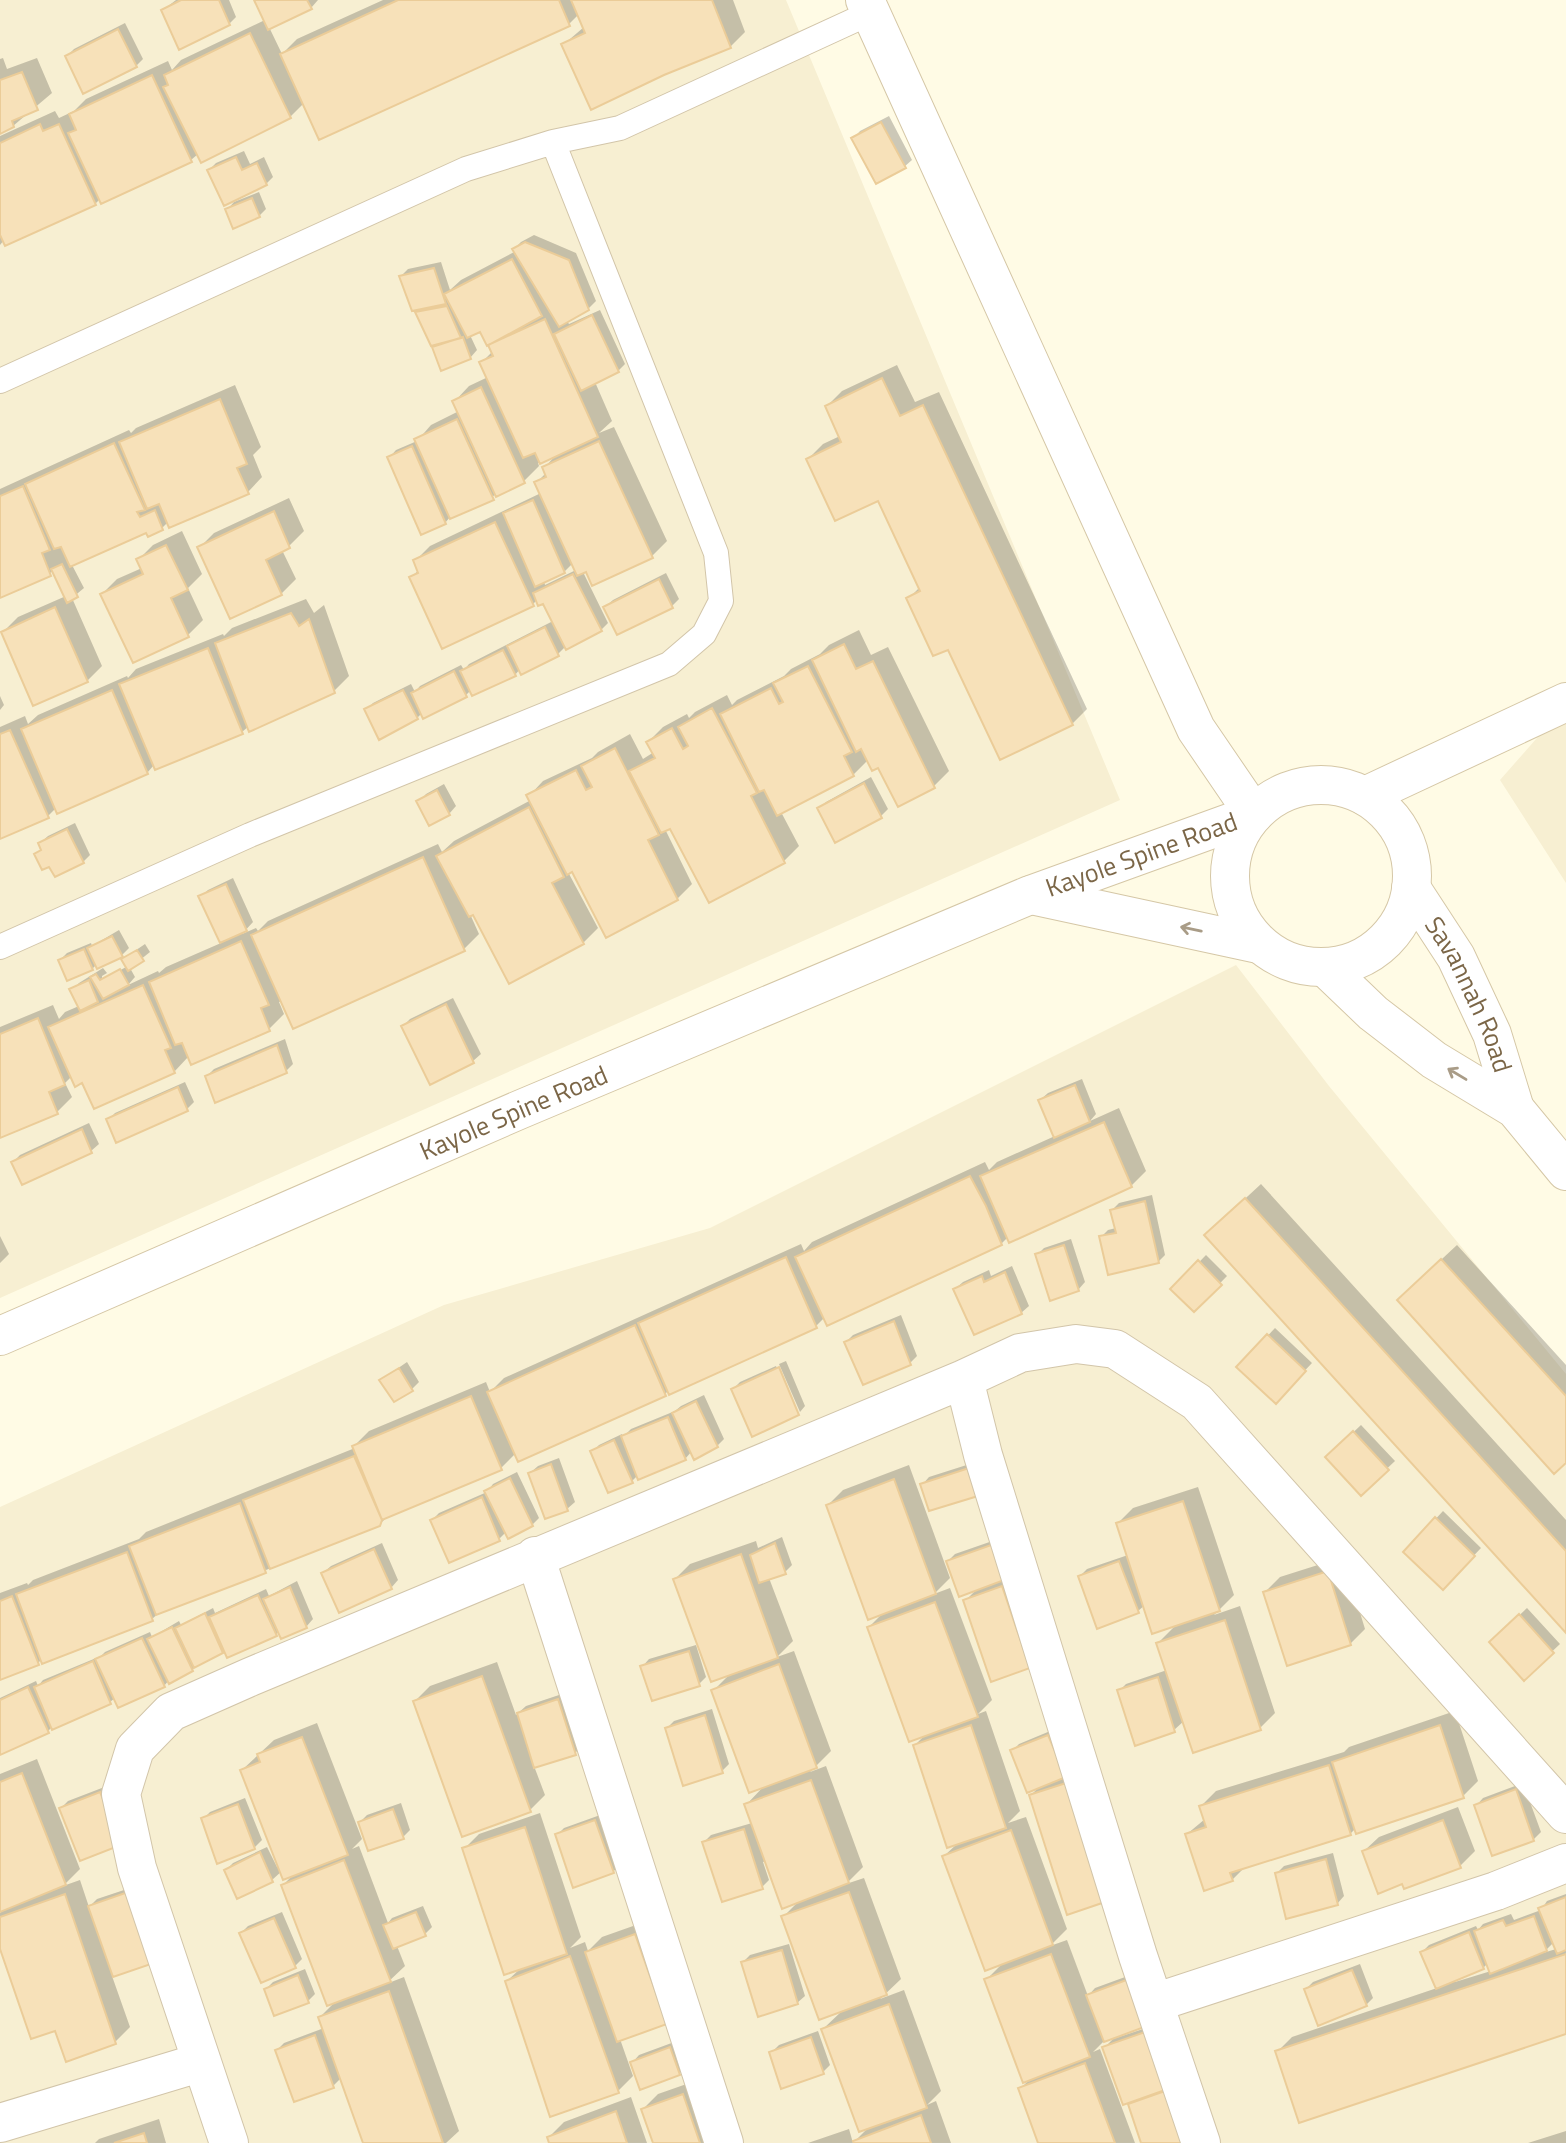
<svg xmlns="http://www.w3.org/2000/svg" width="1566" height="2143" viewBox="0 0 1566 2143" font-family="'Titillium Web',sans-serif">
	<rect width="100%" height="100%" fill="#fffbe5"/>
	<path fill="#f7efd2" d="M0,0H786L1120,800L0,1298Z
		M1566,705V883L1500,780Z
		M1236,965L1329,1086L1566,1374V2143H0V1507L444,1305L710,1228Z"/>
	<path fill="#0003" fill-rule="evenodd" d="M176,0H229L236,17L229,24L163,10Z
		M256,0H318L311,8L269,27L282,54L297,39L383,0H733L745,32L730,47L563,45L584,27L579,14L569,24L304,103L290,117L198,154L191,160L101,202L100,199L95,204L4,240L0,245V136L55,111L59,118L74,111L86,99L168,61L172,70L181,60L265,20Z
		M125,23L143,59L136,66L67,56L74,49Z
		M3,58L7,69L37,58L52,93L13,126L0,132V59Z
		M889,116L912,160L904,167L853,139L860,131Z
		M244,151L250,164L264,157L273,177L266,184L209,170L216,163Z
		M259,192L266,209L259,216L227,210L234,202Z
		M534,235L576,253L596,301L588,309L567,321L569,324L600,310L625,364L618,371L595,382L612,421L599,433L614,427L667,541L652,556L583,572L608,623L601,630L566,646L558,654L520,669L515,675L471,690L466,695L422,713L417,718L366,710L373,703L411,684L415,692L420,686L461,665L464,670L469,664L553,621L543,601L537,600L533,604L411,577L419,570L415,561L430,546L541,493L536,483L546,473L544,468L557,454L538,463L539,466L524,481L450,517L445,523L389,458L396,450L417,441L431,425L459,411L455,401L469,386L488,377L481,363L493,351L480,330L470,335L477,350L470,358L434,348L441,341L417,312L423,307L401,276L408,269L441,262L450,290L461,280L516,251L514,249L521,242ZM573,563L576,570L545,585L544,581L564,572Z
		M897,365L915,402L939,392L1087,709L1072,724L949,647L908,599L920,587L879,498L808,459L823,444L840,436L827,406L842,391Z
		M235,385L261,447L253,455L262,477L248,492L168,522L162,528L147,531L72,565L84,588L72,598L102,666L87,681L3,632L18,617L66,596L54,571L0,596V489L129,430L131,433L136,428Z
		M289,498L304,531L289,546L282,550L296,579L281,594L199,548L214,533Z
		M182,531L202,574L188,588L203,620L188,635L102,594L117,579L142,568L138,560L153,545Z
		M666,573L679,599L672,606L605,607L613,600Z
		M306,599L314,613L324,605L349,676L334,691L249,726L242,732L154,765L147,773L56,808L48,816L0,838V727L25,716L28,724L38,715L127,676L128,678L136,669L223,634L224,636L232,628Z
		M859,630L871,655L888,647L949,771L934,786L899,804L879,766L868,760L853,775L781,812L799,846L784,861L671,827L665,829L692,884L677,899L573,870L568,872L598,928L583,943L474,912L470,914L479,934L464,949L282,1001L279,1002L284,1014L269,1029L192,1063L189,1056L174,1072L83,1081L72,1076L65,1083L72,1097L57,1112L0,1136V1027L53,1005L59,1019L65,1012L79,1006L72,990L79,983L103,968L107,973L102,976V980L128,966L123,959L145,944L150,952L130,968L135,977L128,985L158,971L159,973L166,967L221,943L200,897L208,890L233,878L253,922L242,934L256,928L258,931L268,921L438,844L442,852L454,841L531,800L529,796L543,781L592,758L598,752L630,734L643,759L654,752L648,742L663,727L687,714L689,718L695,712L727,695L732,705L737,700L784,676L791,669L820,654L829,645Z
		M0,696L4,705L0,710Z
		M871,777L888,809L881,816L819,809L826,802Z
		M444,784L456,806L449,814L419,802L426,794Z
		M75,823L90,855L83,862L50,865L36,854L43,848L40,843L48,836Z
		M119,930L129,948L122,955L97,964L92,969L60,960L67,953L91,943L92,946Z
		M453,998L481,1054L473,1061L430,1083L403,1026L410,1019Z
		M285,1039L293,1064L286,1071L207,1076L214,1069Z
		M1082,1079L1096,1114L1090,1121L1119,1108L1146,1171L1131,1186L1008,1237L1001,1244L825,1317L816,1326L669,1390L665,1394L519,1460L516,1453L501,1468L389,1515L379,1525L160,1612L152,1619L42,1659L38,1663L0,1678V1593L27,1583L28,1585L33,1580L139,1539L146,1532L355,1448L354,1446L369,1431L486,1382L490,1392L504,1378L801,1244L804,1251L812,1242L985,1162L989,1170L997,1162L1055,1136L1040,1100L1048,1093Z
		M185,1082L194,1102L187,1109L108,1120L115,1113Z
		M89,1123L99,1144L91,1151L23,1182L13,1162L20,1155Z
		M1261,1184L1566,1520V1631L1222,1220Z
		M1152,1195L1165,1255L1158,1262L1101,1237L1108,1230L1116,1228L1112,1210L1119,1203Z
		M0,1236L9,1254L0,1263Z
		M1071,1239L1085,1282L1078,1290L1037,1255L1044,1248Z
		M1457,1245L1566,1365V1460L1414,1285Z
		M1206,1255L1227,1276L1194,1310L1173,1289Z
		M1012,1266L1029,1306L1021,1313L975,1333L955,1289L963,1282L989,1270L991,1276Z
		M901,1315L917,1356L910,1363L864,1383L846,1342L853,1335Z
		M1275,1328L1312,1363L1276,1401L1238,1367Z
		M786,1361L805,1406L800,1412L779,1364Z
		M407,1362L419,1382L412,1389L394,1399L381,1380Z
		M776,1366L796,1413H799L752,1434L733,1389L740,1382Z
		M704,1395L724,1439L717,1446L692,1451L685,1459L638,1475L632,1481L592,1452L599,1445L622,1434L623,1437L631,1429L675,1411L681,1406Z
		M1361,1425L1395,1461L1361,1493L1327,1457Z
		M559,1458L575,1502L567,1509L546,1517L530,1473L538,1466Z
		M976,1462L977,1494L922,1485L929,1477Z
		M909,1465L950,1578L934,1594L950,1588L992,1700L978,1714L986,1711L1020,1811L1008,1823L1026,1817L1067,1929L1050,1946L1067,1940L1088,1996L1095,1988L1136,1973L1104,2041L1093,2052L1100,2049L1135,2143H1040L1020,2089L1031,2078L986,1980L1004,1962L944,1856L958,1843L915,1745L926,1734L869,1627L885,1611L828,1505L843,1490Z
		M517,1472L539,1518L532,1525L506,1532L499,1539L450,1561L432,1520L439,1513L487,1492L493,1484Z
		M1198,1487L1234,1595L1214,1615L1240,1606L1275,1713L1260,1728L1184,1721L1174,1730L1119,1691L1126,1684L1167,1670L1158,1643L1178,1623L1145,1605L1138,1611L1098,1626L1080,1576L1087,1569L1128,1555L1118,1523L1133,1508Z
		M1443,1511L1481,1548L1443,1588L1405,1552Z
		M782,1537L792,1565L785,1572L769,1578L793,1641L777,1657L794,1651L831,1751L810,1772L826,1766L863,1867L846,1884L864,1878L901,1979L880,1999L904,1990L941,2091L927,2105L936,2101L951,2143H853L870,2126L823,2029L844,2009L783,1917L800,1900L766,1861L763,1862L769,1880L762,1887L704,1842L711,1835L752,1823L746,1805L765,1785L714,1690L730,1674L675,1579L690,1564L756,1541L758,1548Z
		M1001,1538L1044,1652L965,1601L979,1587L948,1561L955,1554Z
		M382,1543L398,1580L391,1588L323,1573L331,1566Z
		M1343,1557L1365,1629L1350,1644L1265,1592L1280,1577Z
		M297,1581L313,1619L306,1627L279,1631L276,1635L225,1649L198,1664L192,1670L169,1680L164,1686L115,1698L110,1702L53,1726L48,1731L0,1753V1698L36,1681L38,1686L43,1680L101,1656L105,1652L150,1632L152,1637L179,1621L181,1625L213,1608L215,1613L266,1589L269,1596Z
		M1527,1608L1560,1644L1524,1678L1491,1642Z
		M696,1645L706,1677L699,1684L642,1667L649,1659Z
		M497,1662L516,1715L526,1706L565,1693L582,1746L575,1753L534,1766L545,1795L530,1810L415,1701L430,1686Z
		M712,1709L729,1764L722,1771L667,1728L674,1721Z
		M1455,1711L1478,1781L1463,1796L1357,1832L1356,1828L1350,1834L1245,1867L1232,1880L1187,1834L1205,1819L1201,1806L1216,1791L1344,1752L1349,1747Z
		M317,1723L362,1839L352,1849L359,1846L388,1923L392,1918L423,1906L432,1927L425,1934L397,1946L405,1966L386,1984L404,1977L459,2131L446,2143H365L342,2077L333,2086L277,2050L284,2043L324,2028L320,2017L337,2000L283,1885L294,1874L282,1871L272,1880L238,1897L226,1870L233,1863L267,1847L277,1867L280,1866L242,1770L274,1740Z
		M1055,1729L1119,1885L1031,1795L1040,1786L1012,1751L1019,1744Z
		M37,1759L80,1869L63,1886L80,1880L89,1907L97,1899L136,1886L153,1961L112,1976L130,2027L115,2042L56,2028L0,1944V1913L5,1908L0,1910V1774Z
		M1523,1783L1541,1832L1533,1840L1476,1806L1483,1798Z
		M107,1786L120,1844L61,1808L68,1801Z
		M245,1798L262,1840L254,1848L203,1819L210,1812Z
		M401,1803L410,1830L403,1837L360,1822L367,1815Z
		M1458,1807L1475,1851L1460,1866L1403,1882L1364,1851L1379,1837Z
		M540,1813L581,1937L570,1948L585,1942L588,1951L602,1937L650,1920L681,2007L620,2039L633,2076L618,2091L507,1981L521,1968L464,1849L479,1834Z
		M603,1814L620,1864L613,1872L557,1835L564,1828Z
		M1333,1853L1344,1896L1337,1904L1277,1873L1284,1866Z
		M1566,1894V2032L1277,2052L1292,2037L1437,1988L1422,1952L1429,1945L1476,1926L1478,1930L1483,1924L1511,1914L1514,1920L1541,1910L1547,1901ZM1554,1942L1556,1949L1543,1953ZM1488,1963L1491,1971L1455,1982L1454,1980L1483,1968Z
		M282,1912L302,1959L295,1966L241,1933L248,1926Z
		M789,1944L805,1996L797,2003L743,1962L750,1955Z
		M1360,1964L1373,1998L1366,2005L1306,1989L1313,1982Z
		M305,1969L315,1994L308,2001L266,1989L273,1982Z
		M1155,2025L1166,2088L1143,2143L1130,2105L1137,2098L1104,2048L1113,2039Z
		M818,2031L830,2065L823,2072L771,2053L779,2045Z
		M677,2041L686,2066L679,2074L632,2063L639,2055Z
		M698,2080L720,2143H655L643,2109L658,2094Z
		M631,2097L647,2143H551L549,2137L564,2122Z
		M159,2119L166,2143H95L99,2139Z
		M849,2129L853,2143H808Z
		M1566,2131V2143H1528Z"/>
	<path fill="#f7e1b9" stroke="#ebcc98" stroke-width="2" d="M181,0H219L230,25L179,50L161,10Z
		M254,0H307L312,9L268,30Z
		M398,0H559L570,26L319,140L280,54Z
		M571,0H712L731,48L664,75L591,110L561,44L585,33Z
		M118,29L137,67L83,94L65,56Z
		M250,33L291,118L201,163L163,87L168,85L164,75Z
		M22,72L38,110L12,121L14,127L0,134V80Z
		M152,75L192,162L101,204L68,133L76,130L69,114Z
		M881,122L906,168L876,184L851,138Z
		M40,124L43,131L59,124L96,205L5,246L0,235V143Z
		M236,157L242,170L257,163L267,185L224,206L207,170Z
		M252,198L260,217L233,229L225,209Z
		M525,242L569,260L589,310L559,327L512,249Z
		M512,259L542,316L487,346L480,332L467,338L444,294Z
		M434,268L446,304L412,311L399,276Z
		M447,306L461,338L431,346L415,312Z
		M592,315L619,372L581,391L554,334Z
		M545,319L598,437L540,464L535,453L523,458L479,362L493,356L488,345Z
		M463,337L471,359L441,371L432,347Z
		M882,378L900,416L923,405L1073,725L1000,760L948,650L933,656L906,598L920,591L878,501L835,521L806,459L841,442L825,406Z
		M481,387L525,483L496,497L452,401Z
		M220,399L247,464L237,468L249,494L169,528L159,504L147,509L119,442Z
		M457,419L494,500L450,519L414,439Z
		M599,441L653,558L592,586L586,572L577,576L534,482L546,477L542,467Z
		M114,443L145,510L137,512L140,517L155,510L163,530L148,537L146,533L70,567L61,547L54,549L25,484Z
		M412,446L446,524L421,535L387,457Z
		M23,486L50,550L42,553L51,576L0,598V496Z
		M533,500L565,573L535,587L503,513Z
		M274,511L290,548L266,560L282,595L230,619L197,547Z
		M495,522L534,606L442,649L409,577L418,573L413,560Z
		M166,545L188,590L171,598L189,637L133,663L100,594L143,574L136,559Z
		M62,564L78,597L67,603L51,569Z
		M573,574L602,631L566,650L543,604L538,606L533,593Z
		M659,579L673,608L617,635L603,607Z
		M55,607L88,682L33,706L1,632Z
		M291,613L299,626L309,619L335,693L249,732L215,643Z
		M545,627L559,656L521,675L507,646Z
		M844,644L856,669L873,661L935,788L898,807L878,768L872,771L861,749L856,752L812,660Z
		M208,648L243,734L155,770L119,684Z
		M503,650L516,676L472,696L460,671Z
		M808,666L852,752L844,756L854,776L777,816L764,790L759,792L720,714L771,688L779,704L783,702L773,683Z
		M454,671L467,697L423,719L411,693Z
		M112,690L148,774L57,814L21,729Z
		M403,690L418,719L379,740L364,709Z
		M712,708L757,793L751,796L785,863L709,903L670,829L661,833L629,771L655,758L646,742L672,728L683,749L688,746L678,727Z
		M10,730L49,818L0,839V734Z
		M615,748L659,835L648,840L678,900L606,938L572,872L567,875L526,795L576,770L586,790L592,787L581,766Z
		M864,783L882,818L835,843L817,808Z
		M437,790L450,815L429,826L416,801Z
		M529,807L564,877L552,883L584,944L509,984L473,915L469,917L436,856Z
		M67,829L84,863L55,877L49,867L42,870L34,854L41,850L38,843Z
		M423,857L465,951L293,1029L251,935Z
		M226,884L247,931L220,943L198,896Z
		M112,936L123,957L97,969L87,948Z
		M241,941L269,1005L261,1008L270,1031L191,1065L182,1043L175,1045L149,982Z
		M84,949L93,970L67,981L58,960Z
		M137,950L144,961L128,971L121,959Z
		M120,969L129,985L103,999L90,977L96,974L100,980Z
		M89,980L98,1002L80,1011L69,989Z
		M143,985L171,1048L165,1050L175,1073L94,1109L82,1083L75,1087L48,1027Z
		M446,1004L474,1063L430,1085L401,1026Z
		M38,1018L65,1085L49,1092L58,1114L0,1138V1034Z
		M277,1045L287,1073L215,1103L205,1076Z
		M1075,1085L1090,1122L1054,1138L1038,1100Z
		M178,1087L188,1111L116,1143L106,1119Z
		M1104,1122L1132,1187L1009,1243L980,1176Z
		M82,1129L92,1153L22,1185L11,1162Z
		M970,1176L986,1206L1002,1245L827,1326L795,1257Z
		M1245,1198L1566,1551V1633L1204,1235Z
		M1145,1201L1159,1263L1108,1275L1099,1236L1116,1233L1110,1210Z
		M1064,1245L1079,1291L1050,1301L1035,1254Z
		M786,1257L817,1328L669,1395L638,1323Z
		M1441,1259L1566,1396V1463L1554,1474L1397,1300Z
		M1198,1260L1222,1285L1194,1312L1170,1289Z
		M1005,1272L1022,1314L974,1335L953,1289L982,1276L984,1282Z
		M894,1321L911,1365L863,1385L844,1342Z
		M635,1325L666,1396L518,1462L487,1392Z
		M1267,1334L1306,1371L1276,1404L1236,1367Z
		M779,1367L799,1415L752,1437L731,1389Z
		M399,1368L413,1391L394,1402L379,1380Z
		M471,1396L502,1470L382,1520L352,1446Z
		M696,1401L718,1447L694,1460L672,1413Z
		M668,1417L686,1460L638,1480L621,1436Z
		M1353,1431L1389,1470L1361,1496L1325,1457Z
		M614,1440L633,1483L608,1493L590,1451Z
		M354,1456L382,1520L380,1526L270,1569L243,1500Z
		M551,1464L568,1511L545,1519L528,1473Z
		M969,1468L978,1496L929,1511L920,1484Z
		M510,1478L533,1526L508,1539L484,1491Z
		M894,1479L936,1594L868,1620L826,1505Z
		M482,1497L500,1541L449,1563L430,1520Z
		M1183,1501L1220,1611L1152,1634L1116,1523Z
		M240,1503L266,1573L156,1615L129,1546Z
		M1435,1517L1475,1556L1443,1590L1403,1552Z
		M775,1543L786,1574L759,1583L750,1555Z
		M994,1544L1007,1579L959,1597L946,1561Z
		M374,1549L392,1589L339,1613L321,1573Z
		M127,1552L153,1621L42,1664L16,1594Z
		M741,1554L778,1658L711,1682L673,1579Z
		M1119,1561L1139,1613L1097,1629L1078,1576Z
		M1328,1571L1351,1645L1287,1666L1263,1592Z
		M1002,1586L1030,1668L991,1682L963,1600Z
		M290,1587L307,1628L281,1639L263,1599Z
		M258,1595L277,1636L227,1658L209,1617Z
		M12,1596L39,1665L0,1680V1601Z
		M935,1602L978,1717L909,1742L867,1627Z
		M205,1613L223,1653L194,1668L175,1628Z
		M1519,1614L1554,1653L1524,1681L1489,1642Z
		M1225,1620L1261,1730L1193,1753L1156,1643Z
		M172,1627L193,1671L169,1684L147,1639Z
		M142,1638L165,1687L118,1708L95,1659Z
		M689,1651L700,1686L652,1701L640,1666Z
		M93,1661L111,1704L52,1730L34,1687Z
		M779,1664L817,1768L749,1793L711,1690Z
		M482,1676L531,1812L462,1837L413,1701Z
		M1158,1677L1175,1732L1135,1746L1117,1690Z
		M28,1687L49,1733L0,1755V1700Z
		M558,1699L576,1755L534,1768L517,1713Z
		M705,1715L723,1773L683,1786L665,1728Z
		M971,1725L1006,1828L947,1848L913,1745Z
		M1440,1725L1464,1798L1356,1834L1332,1762Z
		M1048,1735L1066,1777L1027,1793L1010,1750Z
		M302,1737L348,1855L283,1880L240,1770L260,1762L257,1754Z
		M1329,1765L1351,1835L1230,1873L1233,1881L1204,1891L1185,1834L1206,1827L1199,1806Z
		M22,1773L66,1885L0,1912V1782Z
		M811,1780L849,1883L782,1909L744,1804Z
		M1066,1783L1105,1902L1067,1915L1029,1795Z
		M1516,1789L1534,1841L1492,1856L1474,1805Z
		M100,1792L121,1845L80,1861L59,1808Z
		M238,1804L255,1849L217,1864L201,1818Z
		M393,1809L404,1839L368,1851L358,1822Z
		M595,1820L614,1873L573,1888L555,1834Z
		M1443,1820L1461,1868L1404,1889L1402,1884L1378,1894L1362,1851Z
		M525,1827L567,1954L504,1975L462,1848Z
		M744,1829L763,1889L722,1902L702,1842Z
		M1011,1830L1053,1945L985,1971L942,1856Z
		M260,1852L273,1882L237,1899L224,1870Z
		M1326,1859L1338,1905L1286,1919L1275,1873Z
		M344,1860L391,1982L327,2006L281,1885Z
		M128,1892L154,1963L113,1977L88,1906Z
		M849,1892L887,1995L819,2020L781,1916Z
		M65,1894L116,2044L66,2062L55,2031L31,2039L0,1949V1917Z
		M1566,1897V1950L1557,1954L1538,1908Z
		M416,1912L426,1936L393,1949L383,1925Z
		M1534,1916L1547,1951L1490,1974L1474,1931L1503,1920L1506,1926Z
		M274,1918L296,1968L261,1983L239,1933Z
		M1469,1932L1484,1969L1436,1989L1420,1952Z
		M635,1934L667,2024L617,2042L585,1952Z
		M782,1950L798,2004L758,2017L741,1962Z
		M1051,1954L1090,2057L1023,2083L984,1979Z
		M1566,1954V2034L1299,2123L1275,2051Z
		M570,1956L619,2093L550,2117L505,1981Z
		M1352,1970L1367,2006L1318,2026L1304,1989Z
		M298,1975L309,2003L274,2016L264,1989Z
		M1129,1979L1147,2026L1104,2042L1086,1995Z
		M389,1991L443,2143H363L318,2017Z
		M889,2004L927,2108L859,2132L821,2029Z
		M1148,2031L1168,2089L1123,2105L1102,2047Z
		M315,2035L334,2088L294,2102L275,2050Z
		M811,2037L824,2074L781,2089L769,2052Z
		M670,2047L680,2075L640,2090L630,2062Z
		M1085,2063L1115,2143H1038L1018,2088Z
		M1165,2091L1183,2143H1141L1128,2104Z
		M683,2094L700,2143H653L641,2109Z
		M616,2111L627,2143H549L547,2137Z
		M921,2115L931,2143H854L853,2141Z
		M144,2133L147,2143H114Z"/>
	<g fill="none" stroke-linecap="round" stroke-linejoin="round">
		<g stroke="#d2c5a9" stroke-width="26">
			<path id="lane" d="M0,381L466,169L553,142L620,128L870,13
				M0,947L250,835L669,664L704,634L721,601L716,553L553,142"/>
		</g>
		<g stroke="#d2c5a9" stroke-width="40">
			<path id="street" d="M964,1379L983,1455L1138,1956L1201,2143
				M535,1556L724,2143
				M1154,2003L1496,1891L1566,1863
				M0,2123L202,2062
				M229,2143L137,1868L121,1794L135,1749L171,1712L250,1677L964,1379L1020,1353L1076,1344L1115,1349L1197,1402L1566,1814"/>
		</g>
		<g stroke="#d5c7a6" stroke-width="40">
			<g id="secondary">
				<path d="M865,0L1196,729L1254,814"/>
				<circle cx="1321" cy="876" r="91"/>
				<path d="M1365,796L1566,702"/>
				<path id="s1" d="M1411,888L1456,957L1492,1034L1515,1109"/>
				<path d="M1031,895L1258,944"/>
				<path d="M1326,968L1373,1013L1434,1060L1515,1109L1566,1171"/>
				<path id="s2" d="M0,1336L519,1110L1030,895L1254,814"/>
			</g>
		</g>
		<use href="#lane" stroke="#fff" stroke-width="24"/>
		<use href="#street" stroke="#fff" stroke-width="38"/>
		<use href="#secondary" stroke="#fff" stroke-width="38"/>
	</g>
	<defs><path id="oneway-shaft" d="M-6 0H5M1.5-3L5.5 0L1.5 3" fill="none" stroke-width="1.6" stroke-linecap="round" stroke-linejoin="round" transform="scale(1.75)"/></defs>
	<g stroke="#a99c87">
		<use href="#oneway-shaft" transform="translate(1191 929) rotate(-168)"/>
		<use href="#oneway-shaft" transform="translate(1457 1074) rotate(-149)"/>
	</g>
	<g text-anchor="middle" stroke-width="6" stroke-linejoin="round" paint-order="stroke">
		<g font-size="26" fill="#7b6647" stroke="#fffced">
			<text dy="9" stroke="none"><textPath href="#s2" startOffset="1239">Kayole Spine Road</textPath></text>
			<text dy="9" stroke="none"><textPath href="#s1" startOffset="122">Savannah Road</textPath></text>
			<text dy="9" stroke="none"><textPath href="#s2" startOffset="560">Kayole Spine Road</textPath></text>
		</g>
	</g>
</svg>
